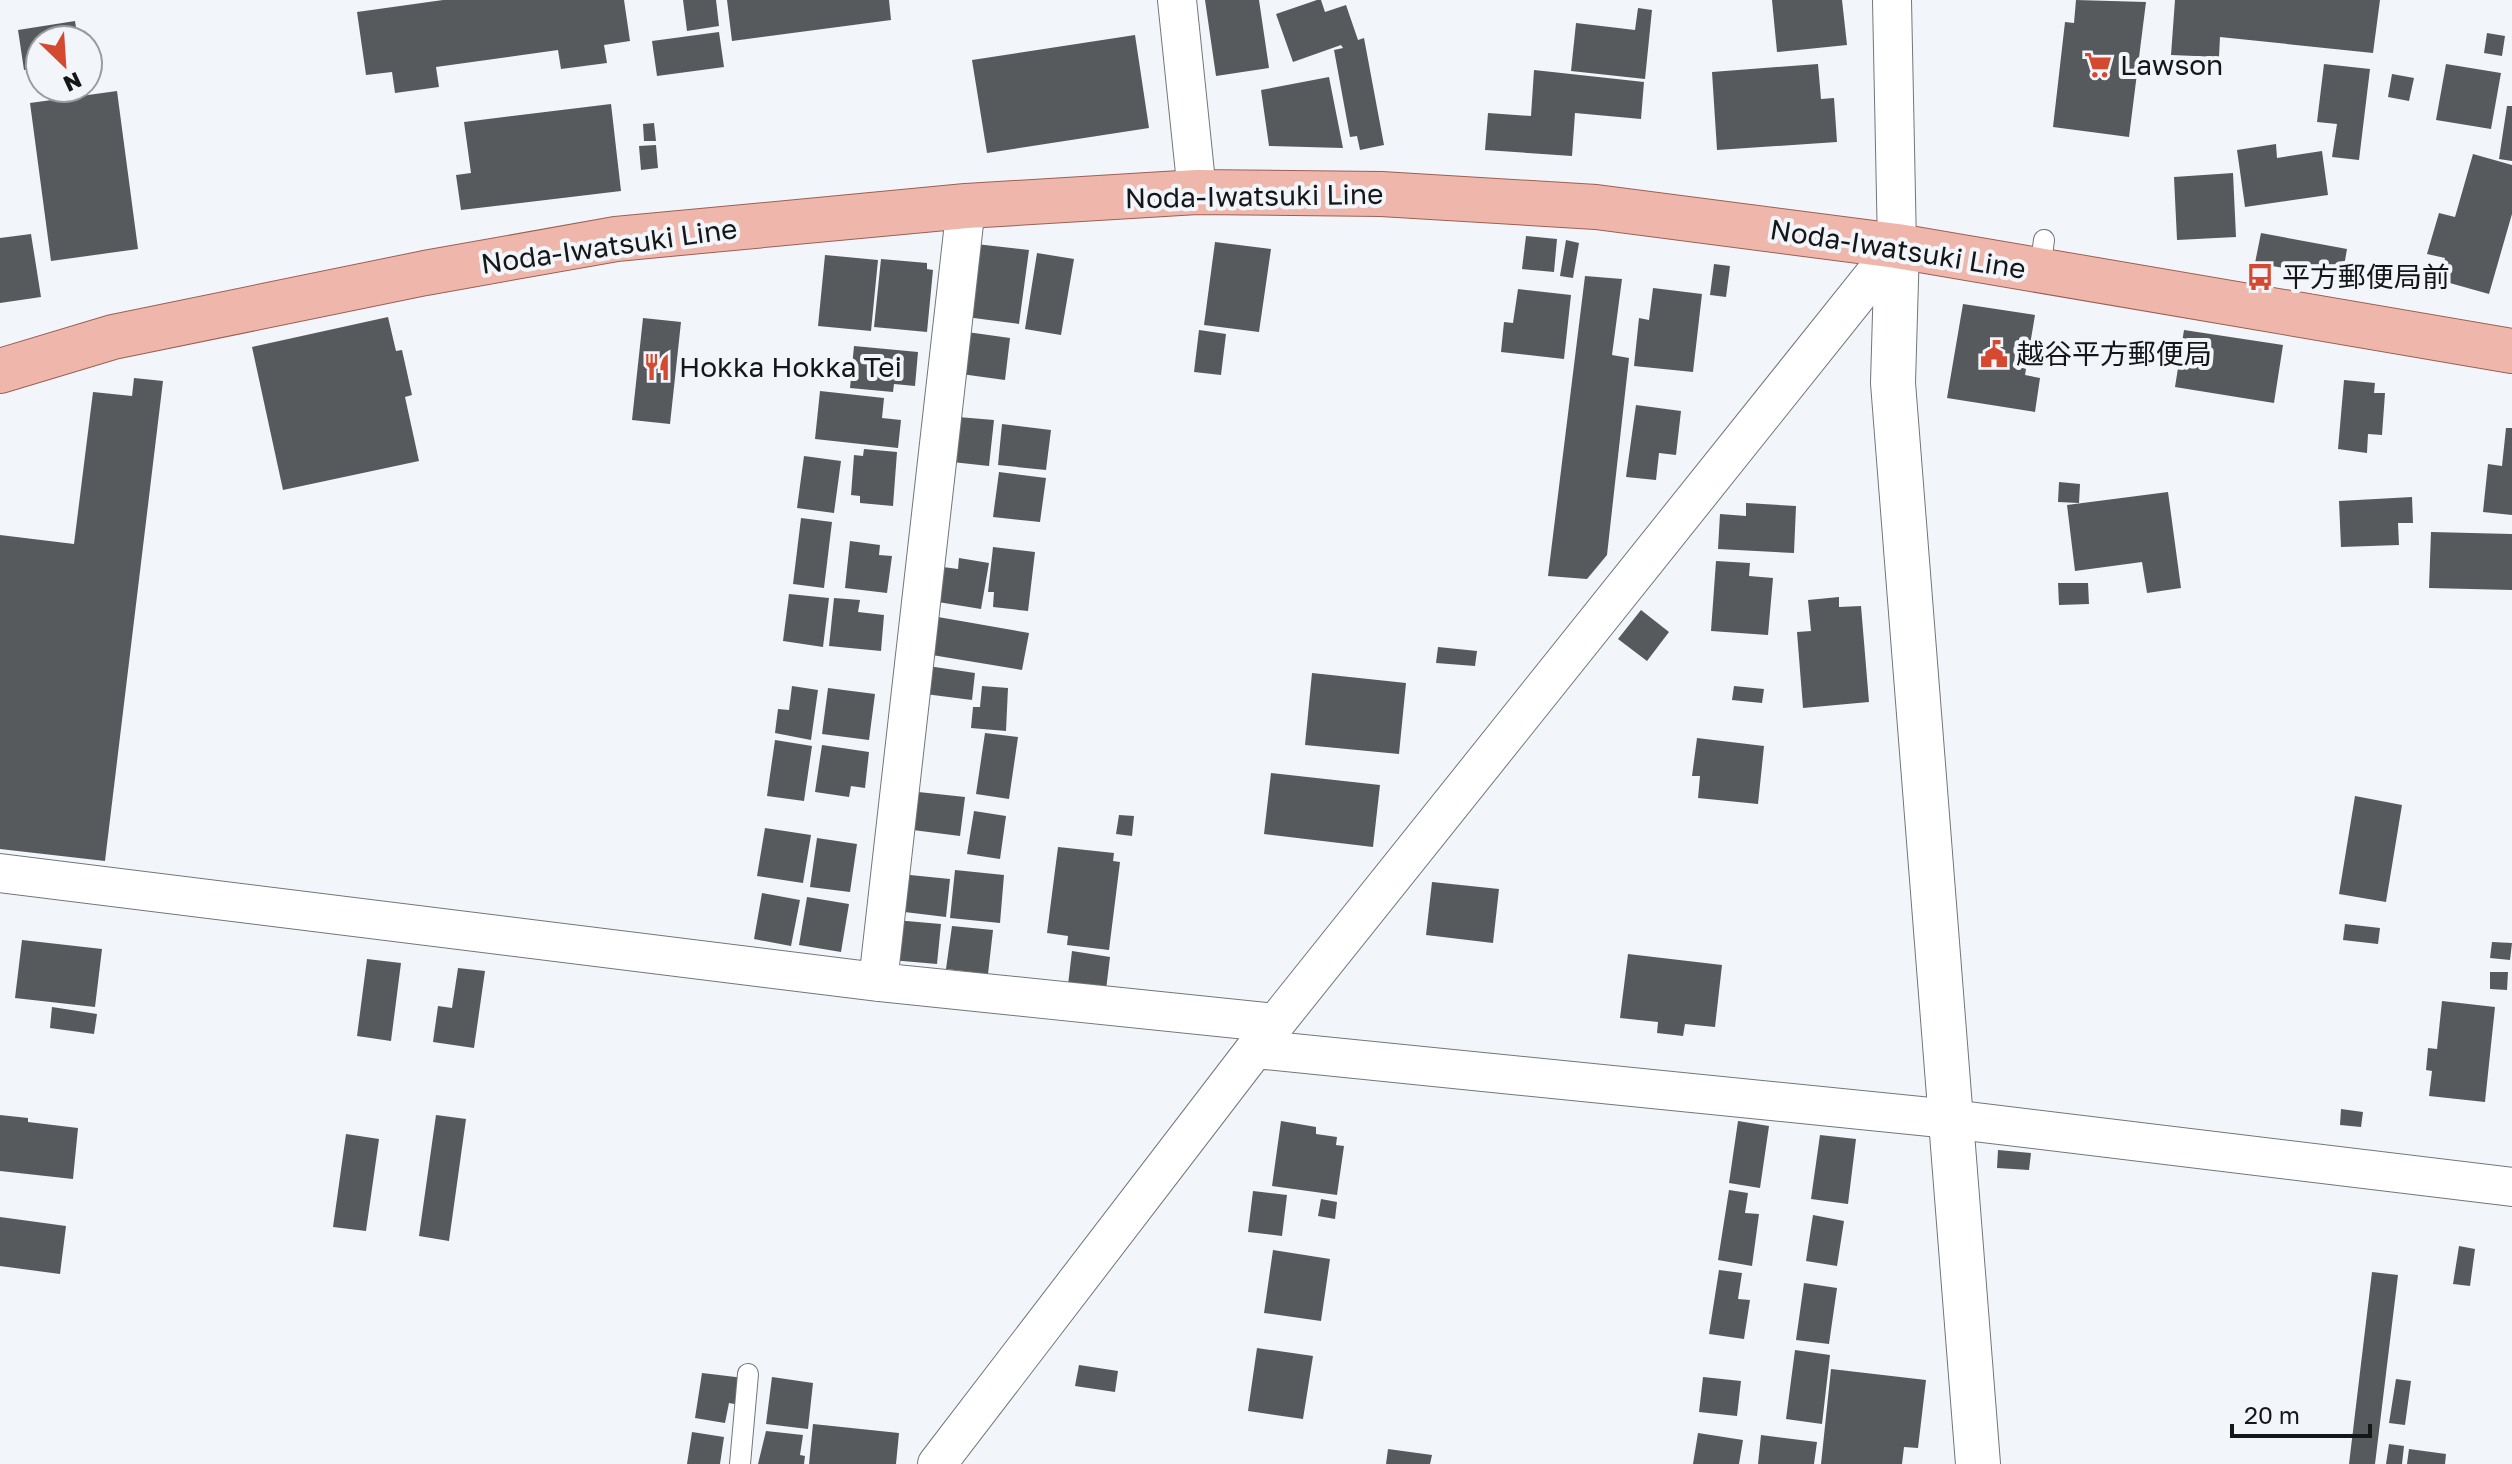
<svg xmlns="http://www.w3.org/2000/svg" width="2512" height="1464" viewBox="0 0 2512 1464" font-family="'Golos Text','Noto Sans JP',sans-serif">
	<rect width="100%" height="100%" fill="#f2f6fb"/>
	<path fill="#565a5d" d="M443,0H624L630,41L604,45L607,63L561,69L558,50L436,67L439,87L395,93L392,72L366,75L357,12Z
		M683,0H716L719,26L687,31Z
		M727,0H889L891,20L732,41Z
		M1205,0H1259L1269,68L1216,76Z
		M1317,0H1321L1325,12L1346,5L1358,40L1364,38L1384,145L1360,150L1357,136L1350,137L1334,50L1343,48L1341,45L1293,62L1276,14Z
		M1772,0H1842L1847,45L1777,52Z
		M2076,0L2146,2L2129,137L2053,127L2065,22L2074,23Z
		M2175,0H2380L2373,53L2220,37L2219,57L2171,55Z
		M1638,8L1652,10L1645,79L1571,71L1576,23L1635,30Z
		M75,21L78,40H40V67L24,70L18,30Z
		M719,32L724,67L657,76L652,41Z
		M2487,33L2505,36L2502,56L2484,53Z
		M1135,35L1149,128L987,153L972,60Z
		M1818,64L1821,99L1834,98L1837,142L1717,150L1712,72Z
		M2324,64L2370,69L2359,160L2332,157L2337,124L2317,122Z
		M2446,64L2501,73L2491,129L2436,120Z
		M1534,70L1644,82L1641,119L1575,113L1572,156L1485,150L1488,113L1531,116Z
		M2392,74L2414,78L2409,101L2388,97Z
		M1329,77L1343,148L1269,146L1261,90Z
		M117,91L138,249L51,261L30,103Z
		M611,104L621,191L461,210L456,175L471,173L464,122Z
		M2507,106H2512V161L2499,159Z
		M654,123L656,141H644L643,124Z
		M2276,144L2277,158L2322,151L2328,195L2245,207L2237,150Z
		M656,145L658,168L641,170L639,146Z
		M2473,154L2512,165V214L2489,294L2439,280L2445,258L2427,254L2439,213L2455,217Z
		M2233,173L2236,237L2177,240L2174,177Z
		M2261,233L2347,249L2342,278L2255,263Z
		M31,234L41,297L0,303V238Z
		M1526,236L1557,239L1554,272L1522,269Z
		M1566,240L1579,243L1573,278L1560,276Z
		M1215,242L1271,249L1259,332L1204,325Z
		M976,244L1029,250L1019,324L966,317Z
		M1037,253L1074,259L1061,335L1025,329Z
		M825,255L878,260L871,331L818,326Z
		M881,259L927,263V269L933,270L927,332L874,327Z
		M1714,264L1730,266L1726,297L1710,295Z
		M1585,276L1622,279L1612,355L1629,358L1607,555L1587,579L1548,576Z
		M1653,288L1702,294L1693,372L1634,366L1639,318L1649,320Z
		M1518,289L1571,295L1564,359L1501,352L1504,322L1513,323Z
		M1963,304L2035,315L2025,375L2040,378L2035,412L1947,398Z
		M388,317L396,351L402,350L412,395L405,397L419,461L283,490L252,347Z
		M643,318L681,322L670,424L632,420Z
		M1199,330L1226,334L1221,375L1194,372Z
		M2184,330L2283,345L2274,403L2175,387Z
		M967,332L1010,338L1005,380L961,374Z
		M854,346L918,352L915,386L894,384L893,392L850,388Z
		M134,378L163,381L105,861L0,849V535L74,544L93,392L132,396Z
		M2344,380L2375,383L2374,393H2385L2382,435L2368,434L2367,453L2338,449Z
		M820,391L884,398L882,418L901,420L898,448L815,439Z
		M1636,405L1681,411L1676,455L1659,453L1656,480L1626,477Z
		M958,417L994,420L989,466L952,462Z
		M1002,424L1051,430L1046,470L998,465Z
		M2506,428H2512V515L2483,512L2488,464L2502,466Z
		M864,449L897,452L893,506L860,503V496L851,495L854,455L863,456Z
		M804,456L841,461L834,513L797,508Z
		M999,472L1046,478L1040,522L993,517Z
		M2059,482L2080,484L2079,503L2058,502Z
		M2168,492L2181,588L2147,593L2142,562L2075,571L2067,505Z
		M2412,497L2413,523H2398L2399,545L2341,547L2339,501Z
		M1746,503L1796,506L1794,553L1718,549L1720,514L1746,516Z
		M801,518L832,522L824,588L793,584Z
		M2431,532L2512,534V590L2429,588Z
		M850,541L880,545L879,555L892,556L887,593L845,588Z
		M993,547L1035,552L1028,611L993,607L994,592H988Z
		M959,558L989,563L981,609L938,602L943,567L958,569Z
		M1716,561L1750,563L1749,576L1773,578L1768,635L1711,631Z
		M2058,583H2088L2089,604L2059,605Z
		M789,594L829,598L823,647L783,641Z
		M1839,597V607L1861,606L1869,702L1803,708L1797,632L1811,631L1808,600Z
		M834,598L860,600L858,612L884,615L881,651L829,646Z
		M1641,610L1669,632L1647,661L1618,639Z
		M938,617L1029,633L1022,670L932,655Z
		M1438,647L1477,651L1475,666L1436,663Z
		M928,666L975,673L972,700L925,694Z
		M1312,673L1406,683L1399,754L1305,745Z
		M792,686L818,690L811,740L775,733L778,709L789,710Z
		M982,686L1008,688L1006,731L971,728L973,707H980Z
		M1734,686L1764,689L1762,703L1732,700Z
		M828,688L875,694L869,740L822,734Z
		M985,733L1018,737L1009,799L976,794Z
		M1697,738L1764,746L1758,804L1698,798L1700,776H1692Z
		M775,740L812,746L804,801L767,796Z
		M822,745L869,752L865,788L851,786L849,797L815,792Z
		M1271,773L1380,785L1373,847L1264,834Z
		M909,791L965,797L960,836L905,829Z
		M2355,796L2402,805L2386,902L2339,894Z
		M974,811L1006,816L1000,859L967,854Z
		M1119,815L1134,816L1132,836L1116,834Z
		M765,828L811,835L803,883L757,876Z
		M817,838L857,844L850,892L810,887Z
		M1058,847L1114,853L1113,861L1120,862L1109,950L1067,945L1068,936L1047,933Z
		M955,870L1004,875L1000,923L950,918Z
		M900,874L950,879L946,917L896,911Z
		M1432,882L1499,889L1493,943L1426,935Z
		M762,893L800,900L791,946L754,939Z
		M807,897L849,904L841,952L799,945Z
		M895,920L941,924L937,964L891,960Z
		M2345,924L2380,928L2378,944L2343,940Z
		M952,926L993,930L988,974L946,969Z
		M22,940L102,949L95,1007L15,998Z
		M2492,942L2512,943L2510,960L2490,958Z
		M1072,951L1110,957L1106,990L1068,985Z
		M1628,954L1722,965L1715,1027L1685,1024L1683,1036L1657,1033L1658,1022L1620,1018Z
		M367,959L401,963L391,1041L357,1036Z
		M458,968L485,971L474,1048L433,1042L438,1006L452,1008Z
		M2490,972H2508L2507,990L2490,989Z
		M2442,1001L2495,1007L2485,1102L2429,1096L2432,1071L2426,1070L2428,1048L2437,1049Z
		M52,1007L97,1014L94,1034L50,1028Z
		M2341,1109L2363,1112L2361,1127L2340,1125Z
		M0,1115L28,1118V1122L78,1128L73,1179L0,1171Z
		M436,1115L466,1119L449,1241L419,1236Z
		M1281,1121L1316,1127V1134L1337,1137L1336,1145L1344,1146L1337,1195L1272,1186Z
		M1738,1121L1769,1126L1760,1188L1729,1183Z
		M346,1134L379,1139L366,1231L333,1227Z
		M1820,1135L1856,1139L1848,1204L1811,1199Z
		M1998,1150L2031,1153L2029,1170L1997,1168Z
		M1729,1190L1748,1193L1745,1213L1759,1214L1752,1266L1718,1260Z
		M1253,1191L1287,1195L1282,1236L1248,1232Z
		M1321,1199L1337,1202L1335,1219L1318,1216Z
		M1813,1215L1844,1221L1837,1266L1806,1261Z
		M0,1217L66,1226L60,1274L0,1266Z
		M2459,1246L2475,1249L2470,1286L2453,1284Z
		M1273,1250L1330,1259L1321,1321L1264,1313Z
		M1719,1270L1742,1273L1738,1299L1750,1300L1744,1339L1709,1334Z
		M2372,1272L2398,1275L2375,1464H2349Z
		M1804,1283L1837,1288L1829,1344L1796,1340Z
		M1257,1348L1313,1356L1303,1419L1248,1411Z
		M1795,1350L1830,1355L1822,1424L1786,1419Z
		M1079,1365L1118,1371L1115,1392L1075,1386Z
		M1831,1369L1926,1380L1918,1448L1904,1447L1902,1464H1821Z
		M702,1373L744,1378L740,1405L729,1403L725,1423L695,1418Z
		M772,1377L813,1383L808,1429L766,1424Z
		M1703,1377L1741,1381L1737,1416L1699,1412Z
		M2396,1379L2411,1381L2405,1425L2389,1423Z
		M813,1424L899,1433L896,1464H809Z
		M766,1431L803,1435L800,1455L805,1456L804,1464H758Z
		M692,1432L724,1437L720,1464H687Z
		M1698,1433L1743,1440L1739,1464H1693Z
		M1761,1435L1817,1442L1814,1464H1758Z
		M2389,1444L2404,1446L2402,1464H2386Z
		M1388,1449L1432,1455L1430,1464H1386Z
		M2409,1449L2446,1454L2445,1464H2407Z"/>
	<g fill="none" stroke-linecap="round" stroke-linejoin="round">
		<g stroke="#727579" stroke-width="22">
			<path id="service" d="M2040,270L2044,240
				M740,1464L748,1374"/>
		</g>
		<g stroke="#727579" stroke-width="40">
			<path id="minor" d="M1177,0L1197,192
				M0,873L878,982L1276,1023
				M878,982L966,206
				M1255,1049L1950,1119L2512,1187
				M937,1464L1255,1049L1897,246L1892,0"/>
		</g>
		<g stroke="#727579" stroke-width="46">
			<path id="tertiary" d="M1897,246L1893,383L1978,1464"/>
		</g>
		<g stroke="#9c5f53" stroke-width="46">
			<path id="primary" d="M0,371L113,337L425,273L616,239L966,206L1197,192L1381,194L1596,207L1897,246L2512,351"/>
		</g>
		<use href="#service" stroke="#fff" stroke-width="20"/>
		<use href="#minor" stroke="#fff" stroke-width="38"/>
		<use href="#tertiary" stroke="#fff" stroke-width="44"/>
		<use href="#primary" stroke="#efb7ac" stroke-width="44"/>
	</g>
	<defs>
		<g id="supermarket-bare" transform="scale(2.16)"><path d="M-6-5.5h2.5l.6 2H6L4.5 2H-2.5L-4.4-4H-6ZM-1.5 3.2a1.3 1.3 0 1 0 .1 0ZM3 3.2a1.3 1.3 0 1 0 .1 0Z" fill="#d54931" stroke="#f2f6fb" stroke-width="2.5" paint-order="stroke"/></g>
		<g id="bus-bare" transform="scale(2.16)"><path d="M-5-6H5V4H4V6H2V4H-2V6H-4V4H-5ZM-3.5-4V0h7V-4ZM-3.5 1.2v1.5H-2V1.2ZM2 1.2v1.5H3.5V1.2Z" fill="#d54931" stroke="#f2f6fb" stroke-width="2.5" paint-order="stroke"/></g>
		<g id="civic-bare" transform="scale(2.16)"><path d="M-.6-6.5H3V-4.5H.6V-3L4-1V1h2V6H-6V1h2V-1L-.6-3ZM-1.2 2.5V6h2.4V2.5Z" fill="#d54931" stroke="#f2f6fb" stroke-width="2.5" paint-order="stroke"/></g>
		<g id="restaurant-bare" transform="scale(2.16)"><path d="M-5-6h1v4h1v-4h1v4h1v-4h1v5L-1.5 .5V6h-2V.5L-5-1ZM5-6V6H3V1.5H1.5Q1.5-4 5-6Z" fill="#d54931" stroke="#f2f6fb" stroke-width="2.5" paint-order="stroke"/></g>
	</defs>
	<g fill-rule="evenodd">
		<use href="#supermarket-bare" x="2098" y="65"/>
		<use href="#bus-bare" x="2260" y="277"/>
		<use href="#civic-bare" x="1994" y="354"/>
		<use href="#restaurant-bare" x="657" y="367"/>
	</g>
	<g text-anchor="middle" stroke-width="8" stroke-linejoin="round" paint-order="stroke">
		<g font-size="28" fill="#151617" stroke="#f2f6fb" text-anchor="start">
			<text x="2120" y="75">Lawson</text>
			<text x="2282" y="287">平方郵便局前</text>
			<text x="2016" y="364">越谷平方郵便局</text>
			<text x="679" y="377">Hokka Hokka Tei</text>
		</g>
		<g font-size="28" fill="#151617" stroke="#f2f6fb">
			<text transform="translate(1254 196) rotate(-1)" y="10">Noda-Iwatsuki Line</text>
			<text transform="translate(609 246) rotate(-8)" y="10">Noda-Iwatsuki Line</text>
			<text transform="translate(1898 249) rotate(9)" y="10">Noda-Iwatsuki Line</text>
		</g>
	</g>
	<g transform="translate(64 64) rotate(155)"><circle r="38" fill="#f2f6fb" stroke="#9a9ca0" stroke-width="2"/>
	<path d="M0-6L14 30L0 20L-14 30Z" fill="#d54931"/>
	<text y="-12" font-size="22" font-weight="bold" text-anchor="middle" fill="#151617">N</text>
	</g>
	<path d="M2232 1424v12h138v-12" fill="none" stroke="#151617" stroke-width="4"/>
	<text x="2244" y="1424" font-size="24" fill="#151617" stroke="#f2f6fb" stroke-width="6" paint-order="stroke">20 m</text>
</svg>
